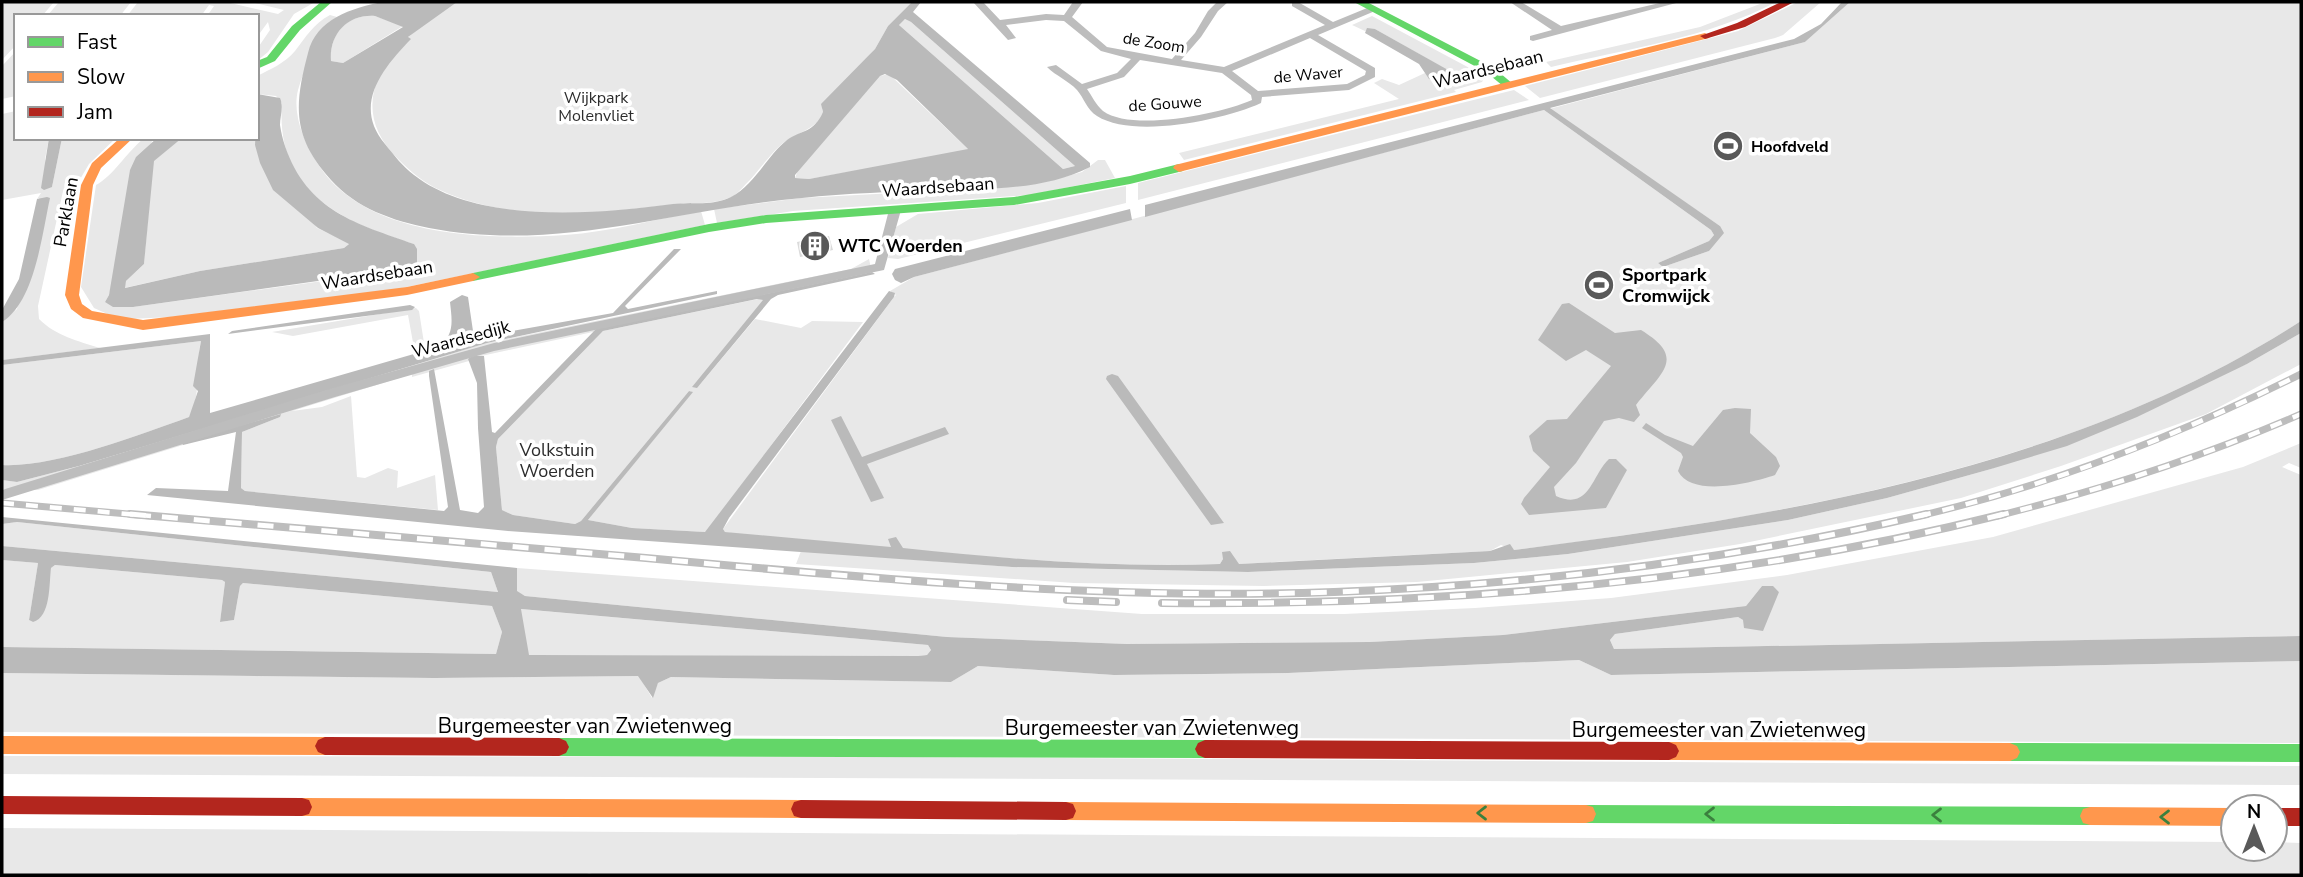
<svg xmlns="http://www.w3.org/2000/svg" width="2303" height="877" viewBox="0 0 2303 877" font-family="'Nunito Sans',sans-serif">
	<rect width="100%" height="100%" fill="#fff"/>
	<path fill="#e8e8e8" d="M6,2H54L42,16H16V45L2,60V6Z
		M59,2H131L120,16H47Z
		M138,2H226L278,14L284,10L251,2H315L294,14L268,52L257,61V49L270,30L268,22L257,37V16H207L214,6L209,5L201,16H127Z
		M457,2H912L888,26L875,49L822,109L823,112L880,76L889,74L968,149L963,152L809,179L795,178L816,123C807,131 799,133 789,139C775,146 758,173 745,185C741,189 736,196 729,198C712,205 694,202 677,204C600,213 513,224 440,190C424,183 411,172 398,159C336,98 399,34 457,2Z
		M1765,2H1776C1708,38 1626,49 1551,67L1546,62L1700,27Z
		M1798,2H1821L1783,35L1775,38L1540,98L1525,86L1738,31Z
		M1850,2H2301V321C2071,470 1781,516 1514,550L1501,545L1490,551L1238,564L1233,558L1223,559L1220,564C1059,570 898,546 737,534L725,532L723,529L894,297L896,295L890,291L914,277L1544,110L1711,230L1714,235L1709,241L1658,263L1663,267L1709,251L1720,226L1549,109L1805,42Z
		M330,15L337,17L329,22C319,44 304,67 298,90C292,114 304,141 316,161C362,238 485,240 565,235C610,232 656,219 701,211L705,225L397,289L171,317L130,319L112,316L94,308L81,287L96,185C113,176 126,153 144,138H157L152,141L109,295L105,302L133,307L417,268L414,244C342,222 275,192 282,103L276,96L257,94V76C271,69 285,63 295,51C306,37 313,24 330,15Z
		M375,16L403,26L343,63L331,61C329,33 348,14 375,16Z
		M1372,16L1477,72L1485,77L1482,82L1454,90L1456,92L1184,160L1179,153L1399,99L1374,83L1382,79L1399,85L1425,73L1439,82L1454,81L1456,75L1375,29L1365,31L1352,25Z
		M905,19L911,22L1075,166L1063,169L899,25Z
		M16,51V96L2,99V66Z
		M1514,90L1529,100L1138,200V183Z
		M16,111V138H49L45,159L52,187L62,138H116L89,164L79,181L63,191L38,306L39,319C56,336 78,341 100,348L2,360V322L17,309L39,198L37,199L41,193L2,200V114Z
		M182,138H255V145L317,228L350,243L344,248L200,271L124,288L126,281L144,264L153,161Z
		M1098,160H1105L1115,178L1029,195L793,211L717,223L714,209L801,198L989,188L1049,181L1082,172Z
		M1126,186V203L898,259L888,258L896,227L918,214L1038,203Z
		M869,259L872,272L472,358L469,361L412,377V374L292,411L322,407L351,396L357,477L365,478L388,468L398,471L397,488L435,475L438,510L245,491L241,488L242,432L280,417L183,442V445L38,490L2,489V480L17,482L79,466L487,343L851,269Z
		M758,299L764,300L763,303L697,388L755,319L801,328L812,321L863,322L708,530L705,532L632,528L588,520L692,392L689,391L581,521L575,524L513,515L502,510L496,447L498,439L603,331Z
		M416,308L419,311L424,343L414,348L408,315L293,336L272,332Z
		M2301,333V364L2206,414L2061,466L1961,498L1740,544L1627,562L1417,582L1264,586L1074,583L796,564L801,551L1012,567L1248,572L1474,563L1568,554L1788,520L1887,498L1991,469L2247,364Z
		M201,341C195,366 202,395 189,417C139,435 53,468 2,465V365Z
		M2301,443V468L2289,463L2282,467L2301,475V636L1614,649L1610,640L1615,634L1738,617L1743,620L1779,592L1772,586H1762L1746,606L1503,635L1370,642L1127,644L947,637L525,596L517,592V568L1142,614H1344L1475,608L1611,598L1787,575L1993,537L2243,467Z
		M17,522L491,572L498,592L2,546V524Z
		M2,560L38,563L29,620L33,622L51,568L55,565L222,580L225,582L220,622L234,620L240,586L243,583L492,606L502,632L496,654L2,647Z
		M520,609L928,645L931,650L927,655L918,656L528,655Z
		M1579,660L1611,675L2301,661V743L2,732V673L434,678L639,676L652,698L658,683L671,677L951,682L978,666L1114,675L1288,673Z
		M2,756L904,757L2301,766V785L2,774Z
		M2,828L2233,842V849H2275V842L2301,843V875H595L589,873L585,875H2Z"/>
	<path fill="#bababa" fill-rule="evenodd" d="M382,2H457L408,37L411,39C383,68 352,105 385,144C394,155 403,167 414,175C478,225 598,214 673,204C692,202 714,206 731,197C754,185 767,156 787,140C801,130 814,133 823,112L821,104L875,49L888,26L912,2H921L913,12L1090,163V167C1046,190 988,189 939,190C893,192 847,193 802,198C674,209 559,253 429,228C393,221 356,208 331,180C292,137 294,106 308,53C316,19 352,8 382,2ZM375,16L403,27L343,63L331,61C329,34 348,14 375,16ZM905,19L911,22L1075,166L1063,169L899,25ZM885,74L897,80L968,149L809,179L795,178V175L880,76Z
		M1842,2H1850L1805,42L1550,108L1720,226L1724,233L1709,251L1663,267L1658,263L1709,241L1714,235L1711,230L1544,110L1145,217V205L1794,39L1821,24Z
		M1367,28L1375,29L1457,75L1458,78L1445,82L1429,79L1419,64L1365,33Z
		M257,94L280,98C284,107 280,116 280,125C281,132 283,140 285,146C307,211 357,224 414,244L417,249V267L133,307H113L105,302L109,295L130,170L136,157L157,138H182L154,161L144,264L126,281L125,288L200,271L344,248L349,244L318,228L273,190L260,163L255,145Z
		M49,138H62L52,187L44,190L41,188Z
		M47,197L50,198C42,234 35,302 2,322V310L19,279L37,199Z
		M1130,209L1132,220L914,277L901,283L895,280L892,274L895,269Z
		M674,249H681L625,306L628,309L717,291V294L487,343L79,466L17,482L2,480V465C53,468 139,435 189,417L198,391L193,386L201,341L2,365V360L210,334V413L438,347C455,335 452,321 450,302L462,295L468,297L473,331L485,336L613,313Z
		M872,272L875,274L778,295L771,299L697,388L692,387L763,300L757,299L603,331L498,439L496,447L502,510L513,515L575,524L581,521L689,391L693,392L588,520L632,528L705,532L889,291L895,293L894,297L729,518L723,529L725,532L891,547L888,539L896,537L903,548C1008,559 1115,568 1220,564L1223,559L1222,552L1230,551L1239,564L1490,551L1510,544L1514,550C1782,516 2071,470 2301,321V333L2247,364L2137,417L2067,446L1991,469L1887,498L1788,520L1568,554L1474,563L1248,572L1012,567L508,531L147,495L156,488L228,491L236,432L183,445L182,442L281,414L280,417L242,432L241,488L245,491L444,511L448,507L429,376V371L434,369L460,510L478,513L484,507L478,428L477,383L468,359L472,356H484L492,432L495,433L596,329Z
		M1569,303L1615,333L1641,330C1687,358 1662,372 1636,405L1640,415L1634,422L1619,418L1604,421L1576,463L1554,487L1556,496C1590,511 1591,476 1609,459H1616L1627,470L1606,508L1529,515L1521,504L1524,498L1550,467L1533,451L1529,436L1547,420L1567,419L1611,366L1586,350L1566,361L1538,340L1562,304Z
		M410,305L415,307L412,310L228,334L232,331Z
		M1112,374L1118,376L1224,523L1211,525L1106,379L1107,376Z
		M1735,408L1751,409L1750,433L1776,457L1780,466L1775,475C1752,483 1691,498 1678,471L1683,457L1681,453L1642,428L1646,423L1665,435L1693,446L1723,410Z
		M841,416L862,457L945,427L949,434L867,464L884,498L871,502L831,420Z
		M2,517L517,568V591L525,596L947,637L1127,644L1370,642L1503,635L1746,606L1762,586H1773L1779,592L1763,631L1744,628L1743,620L1738,617L1615,634L1610,640L1614,649L2301,636V661L1611,675L1579,660L1288,673L1114,675L978,666L951,682L671,677L658,683L653,698L638,676L434,678L2,673V647L496,654L502,632L492,606L243,583L240,586L234,620L220,622L225,582L222,580L55,565L51,568C49,584 51,617 33,622L29,620L38,563L2,560V546L498,592L491,572L17,522L2,524ZM521,609L928,645L931,650L927,655L918,656L529,655Z"/>
	<path fill="#dbdbdb" d="M829,236L833,250L800,257L797,242Z"/>
	<g fill="none" stroke-linecap="round" stroke-linejoin="round">
		<path fill="#bdbdbd" fill-rule="evenodd" d="M973,2H983L1000,20L1046,14L1064,15L1073,2H1083L1072,17L1107,47L1172,59L1195,33L1208,11L1217,2H1228L1218,11L1201,37L1181,60L1224,67L1325,25L1292,6V2H1298L1333,22L1372,6L1377,9L1375,11L1318,35L1375,68V77L1349,90L1262,97L1261,103C1224,120 1133,139 1097,116C1087,110 1084,98 1077,90C1069,81 1056,76 1047,67L1056,65L1082,84L1117,73L1131,59L1101,51L1064,21L1046,20L1006,25L1016,38L1008,40ZM1310,38L1366,71L1365,75L1347,84L1258,91L1232,71ZM1140,60L1222,73L1251,95L1252,100C1220,114 1132,132 1103,111C1096,105 1092,96 1087,89L1124,77Z
			M1510,2H1521L1561,26L1664,2H1680L1533,41L1530,40V36L1552,30Z
			M895,207L901,210L884,270L494,351L335,397L2,500V490L326,390L494,343L875,264L889,210Z"/>
		<path fill="#63d668" fill-rule="evenodd" d="M321,2H332L300,30L275,61L257,69V61L267,57L292,26Z
			M1354,2H1367L1494,68L1513,84L1503,86L1486,72Z
			M1179,164L1185,168L1183,171L1130,184L1014,205L766,223L709,232L473,281L466,277L473,273L709,224L766,215L1014,197L1130,176Z
			M559,738L1205,740L1212,743L1215,749L1212,755L1205,758L559,756L552,753L549,747L552,741Z
			M2010,743L2301,744V762L2010,761L2003,758L2000,752L2003,746Z
			M1586,805L2090,807L2097,809L2100,816L2097,823L2090,825L1586,823L1579,821L1576,814L1579,807Z"/>
		<path fill="#ff974d" fill-rule="evenodd" d="M1705,33L1710,36L1709,38L1179,172L1173,168L1175,165Z
			M120,138H133L101,168L93,185L79,295L82,304L92,311L143,320L407,287L473,273L480,277L473,281L407,295L143,330L83,318L71,309L65,295L81,185L92,163Z
			M2,736L325,737L332,740L335,746L332,752L325,755L2,754Z
			M1669,742L2010,743L2017,746L2020,752L2017,758L2010,761L1669,760L1662,757L1659,751L1662,745Z
			M302,798L801,800L808,802L811,809L808,816L801,818L302,816L295,814L292,807L295,800Z
			M1066,802L1586,805L1593,807L1596,814L1593,821L1586,823L1066,820L1059,818L1056,811L1059,804Z
			M2090,807L2233,808V826L2090,825L2083,823L2080,816L2083,809Z"/>
		<path fill="#b3261e" fill-rule="evenodd" d="M1781,2H1794L1745,27L1705,39L1700,36L1737,23Z
			M325,737L559,738L566,741L569,747L566,753L559,756L325,755L318,752L315,746L318,740Z
			M1205,740L1669,742L1676,745L1679,751L1676,757L1669,760L1205,758L1198,755L1195,749L1198,743Z
			M2,796L302,798L309,800L312,807L309,814L302,816L2,814Z
			M801,800L1066,802L1073,804L1076,811L1073,818L1066,820L801,818L794,816L791,809L794,802Z
			M2275,808H2301V826H2275Z"/>
		<g stroke="#bdbdbd" stroke-width="7">
			<path id="rail-far1" d="M2,503L151,516
				M1919,516C2053,485 2179,435 2301,374
				M1997,516C2101,490 2202,457 2301,414"/>
		</g>
		<g stroke="#bdbdbd" stroke-width="8">
			<path id="rail" d="M130,514C302,529 474,543 646,558C875,579 1104,600 1334,592C1534,585 1732,560 1927,514
				M1067,600L1116,602
				M1162,603C1444,606 1729,583 2004,514"/>
		</g>
		<use href="#rail-far1" stroke="#fff" stroke-width="4.5" stroke-dasharray="12" stroke-linecap="butt"/>
		<use href="#rail" stroke="#fff" stroke-width="5" stroke-dasharray="16" stroke-linecap="butt"/>
	</g>
	<defs><path id="oneway-chevron" d="M-2-3.5L2.5 0L-2 3.5" fill="none" stroke-width="1.6" stroke-linecap="round" stroke-linejoin="round" transform="scale(1.75)"/></defs>
	<g stroke="#3b803e">
		<use href="#oneway-chevron" transform="translate(1482 813) rotate(-180)"/>
		<use href="#oneway-chevron" transform="translate(1710 814) rotate(-180)"/>
		<use href="#oneway-chevron" transform="translate(1937 815) rotate(-180)"/>
		<use href="#oneway-chevron" transform="translate(2165 817) rotate(-180)"/>
	</g>
	<defs>
		<g id="stadium-disc" transform="scale(1.575)"><circle r="9.5" fill="#595959" stroke="#fff"/><path d="M0-5a6.5 5 0 1 0 0 10a6.5 5 0 1 0 0-10ZM-3.5-1.8h7v3.6h-7Z" fill="#fff"/></g>
		<g id="building-disc" transform="scale(1.575)"><circle r="9.5" fill="#595959" stroke="#fff"/><path d="M-4-6H4V6H1V3H-1V6H-4ZM-2.5-4.3h1.7v1.8h-1.7ZM.8-4.3h1.7v1.8H.8ZM-2.5-1h1.7V.8h-1.7ZM.8-1h1.7V.8H.8Z" fill="#fff"/></g>
	</defs>
	<g fill-rule="evenodd">
		<use href="#stadium-disc" x="1728" y="146"/>
		<use href="#building-disc" x="815" y="246"/>
		<use href="#stadium-disc" x="1599" y="285"/>
	</g>
	<g text-anchor="middle" stroke-width="7" stroke-linejoin="round" paint-order="stroke">
		<g font-size="16" fill="#000" stroke="#fff">
			<text transform="translate(1154 42) rotate(9)" y="6">de Zoom</text>
			<text transform="translate(1308 74) rotate(-5)" y="6">de Waver</text>
			<text transform="translate(1165 103) rotate(-4)" y="6">de Gouwe</text>
		</g>
		<g font-size="16" fill="#2c2c2c" stroke="#fff">
			<text x="596" y="103">Wijkpark<tspan x="596" dy="18">Molenvliet</tspan></text>
		</g>
		<g font-size="16" font-weight="bold" fill="#000" stroke="#fff" text-anchor="start">
			<text x="1751" y="152">Hoofdveld</text>
		</g>
		<g font-size="18" fill="#000" stroke="#fff">
			<text transform="translate(1488 69) rotate(-14)" y="6">Waardsebaan</text>
			<text transform="translate(938 187) rotate(-4)" y="6">Waardsebaan</text>
			<text transform="translate(66 212) rotate(-80)" y="6">Parklaan</text>
			<text transform="translate(377 275) rotate(-9)" y="6">Waardsebaan</text>
			<text transform="translate(461 339) rotate(-15)" y="6">Waardsedijk</text>
		</g>
		<g font-size="18" font-weight="bold" fill="#000" stroke="#fff" text-anchor="start">
			<text x="838" y="252">WTC Woerden</text>
			<text x="1622" y="281">Sportpark<tspan x="1622" dy="21">Cromwijck</tspan></text>
		</g>
		<g font-size="18" fill="#2c2c2c" stroke="#fff">
			<text x="557" y="456">Volkstuin<tspan x="557" dy="21">Woerden</tspan></text>
		</g>
		<g font-size="21" fill="#000" stroke="#fff">
			<text x="585" y="733">Burgemeester van Zwietenweg</text>
			<text x="1152" y="735">Burgemeester van Zwietenweg</text>
			<text x="1719" y="737">Burgemeester van Zwietenweg</text>
		</g>
	</g>
	<rect width="2303" height="877" fill="none" stroke="#000000" stroke-width="7"/>
	<rect x="14" y="14" width="245" height="126" fill="#ffffff" stroke="#999999" stroke-width="2"/>
	<rect x="28" y="37" width="35" height="10" fill="#63d668" stroke="#999999" stroke-width="2"/>
	<text x="77" y="49" font-size="21" fill="#000000">Fast</text>
	<rect x="28" y="72" width="35" height="10" fill="#ff974d" stroke="#999999" stroke-width="2"/>
	<text x="77" y="84" font-size="21" fill="#000000">Slow</text>
	<rect x="28" y="107" width="35" height="10" fill="#b3261e" stroke="#999999" stroke-width="2"/>
	<text x="77" y="119" font-size="21" fill="#000000">Jam</text>
	<g transform="translate(2254 828)"><circle r="33" fill="#ffffff" stroke="#999999" stroke-width="2"/>
	<path d="M0-5L12 26L0 18L-12 26Z" fill="#595959"/>
	<text y="-10" font-size="19" font-weight="bold" text-anchor="middle" fill="#000000">N</text>
	</g>
</svg>
